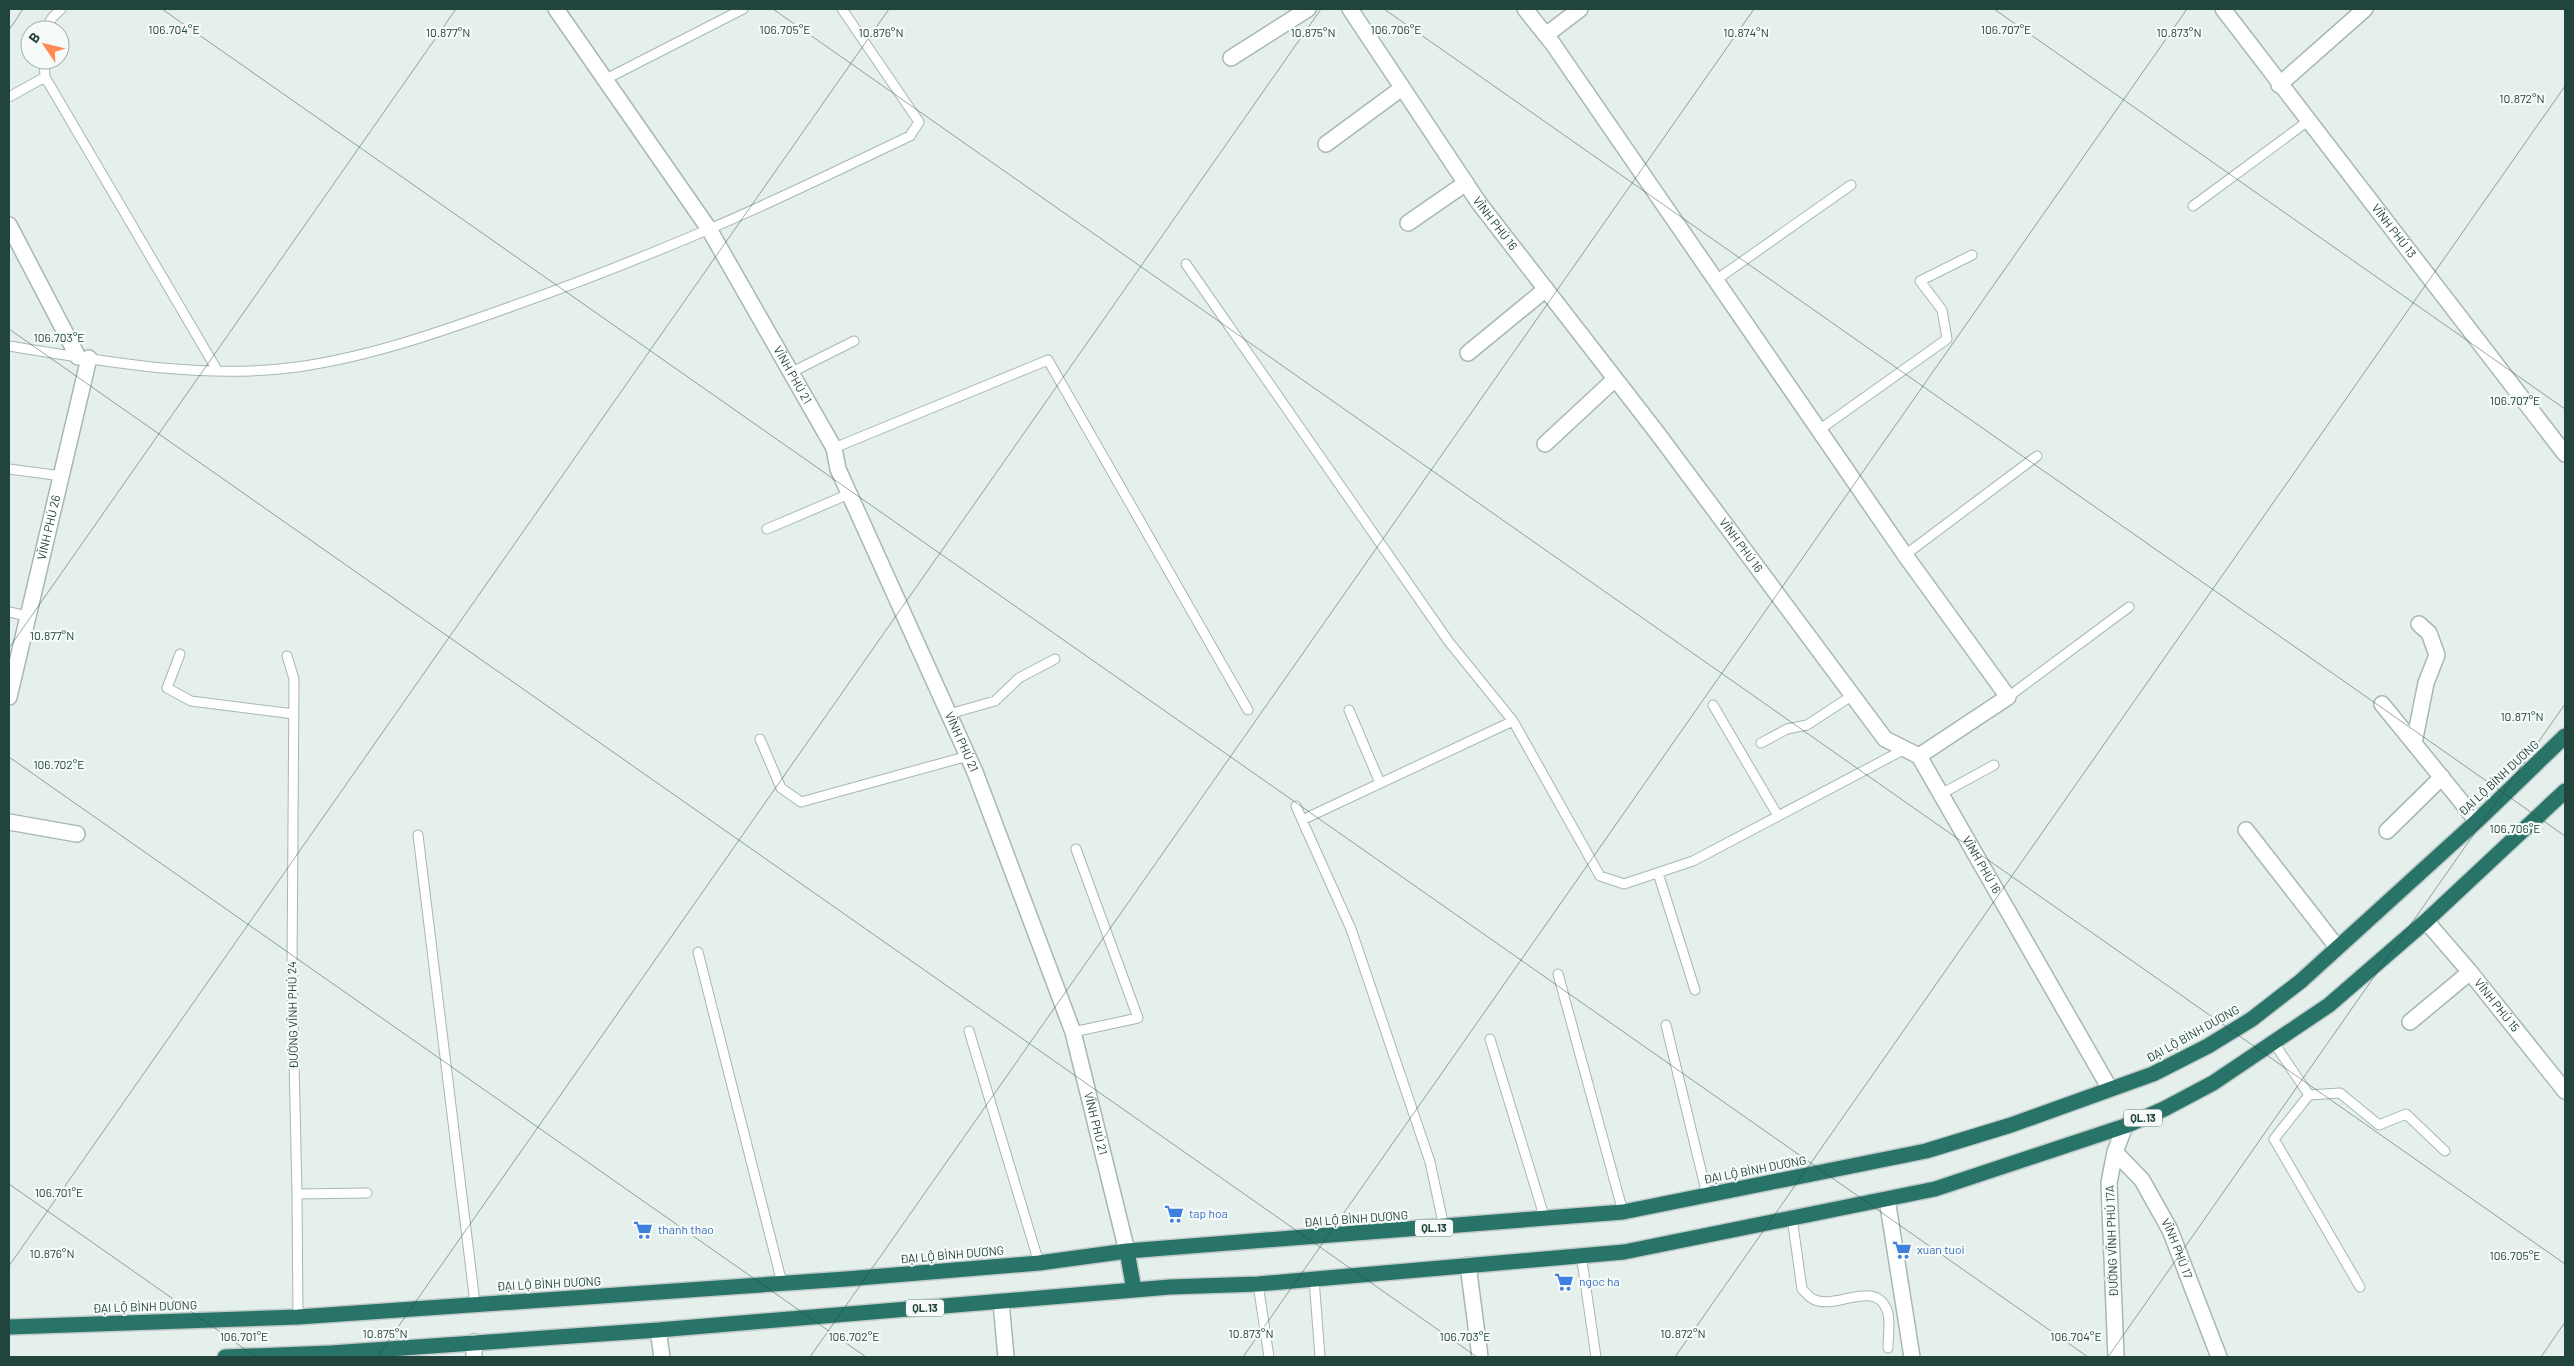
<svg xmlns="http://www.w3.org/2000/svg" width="2574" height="1366" viewBox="0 0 2574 1366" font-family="Barlow,sans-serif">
	<rect width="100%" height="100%" fill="#e5efeb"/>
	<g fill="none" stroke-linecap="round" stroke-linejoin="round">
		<g stroke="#a6b8b3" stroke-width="11">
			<path id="lane" d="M45,30L52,18L61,9
				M44,60L45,77L217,370
				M606,79L743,9
				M9,97L45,77
				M2193,206L2308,121
				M1186,264L1449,642L1513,721L1302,820L1351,929L1430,1162L1444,1227
				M1716,280L1851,185
				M9,346C103,361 202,380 297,367C369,357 440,332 507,308C575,284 641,258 707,230C776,201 842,168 910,136L919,122L842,9
				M790,373L854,341
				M1819,430L1947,339L1942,310L1920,281L1972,255
				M834,448L1048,360L1248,710
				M9,469L62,476
				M767,529L849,494
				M1905,555L2037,456
				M9,612L28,616
				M180,654L167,688L191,701L294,714
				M287,656L294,679L292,970L297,1194L298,1317
				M2008,697L2129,607
				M1713,705L1778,816
				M1349,710L1380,783
				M949,714L995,701L1019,678L1055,659
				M1513,721L1600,876L1624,884L1693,861L1905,749
				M760,739L781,788L801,802L968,756
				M1761,743L1787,729L1807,725L1853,695
				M1941,794L1994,765
				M1296,806L1302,820
				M418,835L475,1303
				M1658,873L1695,990
				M698,952L782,1283
				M1558,974L1623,1212
				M1666,1025L1707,1195
				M969,1031L1039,1263
				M1073,1032L1138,1018L1076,849
				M1490,1039L1545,1219
				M2274,1043L2309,1095L2274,1139L2360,1287
				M2309,1095L2340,1093L2379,1125L2406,1114L2445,1151
				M297,1194L367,1193
				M1792,1218L1802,1289C1805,1292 1809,1297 1813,1299C1836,1311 1874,1278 1887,1310C1891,1320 1888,1337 1888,1348
				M1581,1254L1596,1357
				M1314,1279L1320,1357
				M1258,1284L1269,1357"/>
		</g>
		<g stroke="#a6b8b3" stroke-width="18">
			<g id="street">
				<path id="s1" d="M556,9L709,229L834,448L838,469L975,772L1073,1032L1127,1251"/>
				<path id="s2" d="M1350,9L1479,203L1658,434L1885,739L1919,756L2110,1089"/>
				<path d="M1525,9L1553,44L1905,555L2008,697L1919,756"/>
				<path id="s3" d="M2223,9L2565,454"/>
				<path d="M1546,35L1580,9"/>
				<path d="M1231,58L1308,9"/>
				<path d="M2279,85L2365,9"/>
				<path d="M1326,144L1402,88"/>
				<path d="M1408,223L1466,183"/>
				<path d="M9,225L78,357"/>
				<path d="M1468,353L1546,289"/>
				<path d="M1545,444L1615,379"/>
				<path id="s4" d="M9,697L89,358"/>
				<path d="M2382,704L2477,821"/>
				<path d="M2414,743L2426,683L2437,655L2429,633L2419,624"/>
				<path d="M9,822L77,834"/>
				<path d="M2246,830L2337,947"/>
				<path d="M2387,831L2442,777"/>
				<path id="s5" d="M2426,921L2470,972L2565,1091"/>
				<path d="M2410,1022L2470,972"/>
				<path id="s6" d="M2115,1152L2142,1180L2170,1230L2219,1357"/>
				<path d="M1887,1199L1912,1357"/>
				<path d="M1468,1265L1480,1357"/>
				<path d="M1001,1302L1006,1357"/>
				<path d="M658,1330L662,1357"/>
				<path d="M474,1342V1357"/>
				<path d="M2116,1357L2109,1183L2115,1152L2125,1126"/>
			</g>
		</g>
		<g stroke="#c1cbc9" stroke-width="18">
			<path id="highway" d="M1127,1251L1134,1290
				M9,1327L298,1317L846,1279L1039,1263L1127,1251L1623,1212L1926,1151L2011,1125L2153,1074L2208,1046L2252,1019L2301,981L2477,821L2565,736
				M225,1357L331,1353L658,1330L1170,1287L1258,1284L1624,1252L1935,1189L2125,1126L2164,1109L2213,1083L2329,1005L2426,921L2565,791"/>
		</g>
		<use href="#lane" stroke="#fff" stroke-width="9"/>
		<use href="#street" stroke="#fff" stroke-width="15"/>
		<use href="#highway" stroke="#297469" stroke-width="15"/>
	</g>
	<path fill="none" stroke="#21443d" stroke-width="1" stroke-opacity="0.45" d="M162,9L2088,1357M773,9L2565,1264M1384,9L2565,836M1994,9L2565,409M9,30L23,9M9,329L1477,1357M9,648L456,9M9,757L866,1357M9,1184L256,1357M9,1266L889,9M377,1357L1321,9M810,1357L1754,9M1243,1357L2187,9M1675,1357L2565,86M2108,1357L2565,704M2541,1357L2565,1322"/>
	<defs>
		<g id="supermarket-bare" transform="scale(1.5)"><path d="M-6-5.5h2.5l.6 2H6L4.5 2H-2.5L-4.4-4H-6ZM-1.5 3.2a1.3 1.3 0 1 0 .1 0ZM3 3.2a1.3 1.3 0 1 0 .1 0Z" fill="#3f7fe0" stroke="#f6fbf9" stroke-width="2.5" paint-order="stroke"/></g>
	</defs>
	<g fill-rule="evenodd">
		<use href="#supermarket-bare" x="1174" y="1214"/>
		<use href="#supermarket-bare" x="643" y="1230"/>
		<use href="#supermarket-bare" x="1902" y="1250"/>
		<use href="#supermarket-bare" x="1564" y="1282"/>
	</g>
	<g text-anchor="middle" stroke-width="4.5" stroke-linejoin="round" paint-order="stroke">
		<g fill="#f6fbf9" stroke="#617b75" stroke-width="1">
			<rect x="2124" y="1109.5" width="38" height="17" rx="4"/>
			<rect x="1415" y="1219.5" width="38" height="17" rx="4"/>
			<rect x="906" y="1299.5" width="38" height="17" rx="4"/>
		</g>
		<g font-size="11" font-weight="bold" fill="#21443d">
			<text x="2143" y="1122">QL.13</text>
			<text x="1434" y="1232">QL.13</text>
			<text x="925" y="1312">QL.13</text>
		</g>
		<g font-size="12" fill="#21443d" stroke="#f6fbf9">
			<text dy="4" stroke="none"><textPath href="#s2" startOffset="259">VĨNH PHÚ 16</textPath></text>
			<text dy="4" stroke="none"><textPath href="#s3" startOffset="280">VĨNH PHÚ 13</textPath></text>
			<text dy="4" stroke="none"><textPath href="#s1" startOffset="436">VĨNH PHÚ 21</textPath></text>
			<text dy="4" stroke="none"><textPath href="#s4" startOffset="174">VĨNH PHÚ 26</textPath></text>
			<text dy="4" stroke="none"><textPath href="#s2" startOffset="664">VĨNH PHÚ 16</textPath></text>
			<text dy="4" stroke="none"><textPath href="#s1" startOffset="841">VĨNH PHÚ 21</textPath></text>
			<text transform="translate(2499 778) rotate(-43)" y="4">ĐẠI LỘ BÌNH DƯƠNG</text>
			<text dy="4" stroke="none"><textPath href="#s2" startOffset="1069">VĨNH PHÚ 16</textPath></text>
			<text dy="4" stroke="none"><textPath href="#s5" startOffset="110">VĨNH PHÚ 15</textPath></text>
			<text transform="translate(293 1015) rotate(-91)" y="4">ĐƯỜNG VĨNH PHÚ 24</text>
			<text transform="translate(2193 1034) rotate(-29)" y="4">ĐẠI LỘ BÌNH DƯƠNG</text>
			<text dy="4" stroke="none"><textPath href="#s1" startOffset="1246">VĨNH PHÚ 21</textPath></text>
			<text transform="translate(1755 1170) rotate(-11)" y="4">ĐẠI LỘ BÌNH DƯƠNG</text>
			<text transform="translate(1356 1219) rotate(-4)" y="4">ĐẠI LỘ BÌNH DƯƠNG</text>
			<text transform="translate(2112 1241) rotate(-92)" y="4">ĐƯỜNG VĨNH PHÚ 17A</text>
			<text dy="4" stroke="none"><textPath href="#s6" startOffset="116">VĨNH PHÚ 17</textPath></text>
			<text transform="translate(952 1255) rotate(-5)" y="4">ĐẠI LỘ BÌNH DƯƠNG</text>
			<text transform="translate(549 1284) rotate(-3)" y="4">ĐẠI LỘ BÌNH DƯƠNG</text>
			<text transform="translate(145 1307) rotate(-2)" y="4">ĐẠI LỘ BÌNH DƯƠNG</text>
		</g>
		<g font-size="12" fill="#366cbe" stroke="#f6fbf9" text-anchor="start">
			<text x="1189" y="1218">tap hoa</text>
			<text x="658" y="1234">thanh thao</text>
			<text x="1917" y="1254">xuan tuoi</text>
			<text x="1579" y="1286">ngoc ha</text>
		</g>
	</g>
	<g font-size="12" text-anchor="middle" fill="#21443d" stroke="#f6fbf9" stroke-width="4.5" stroke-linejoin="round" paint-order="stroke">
		<text x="174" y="34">106.704°E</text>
		<text x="785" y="34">106.705°E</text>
		<text x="1396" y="34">106.706°E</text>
		<text x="2006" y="34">106.707°E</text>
		<text x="448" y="37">10.877°N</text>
		<text x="881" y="37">10.876°N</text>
		<text x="1313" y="37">10.875°N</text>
		<text x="1746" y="37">10.874°N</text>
		<text x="2179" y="37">10.873°N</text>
		<text x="2522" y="103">10.872°N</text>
		<text x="59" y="342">106.703°E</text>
		<text x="2515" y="405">106.707°E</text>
		<text x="52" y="640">10.877°N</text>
		<text x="2522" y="721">10.871°N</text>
		<text x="59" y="769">106.702°E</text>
		<text x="2515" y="833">106.706°E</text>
		<text x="59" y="1197">106.701°E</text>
		<text x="52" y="1258">10.876°N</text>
		<text x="2515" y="1260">106.705°E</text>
		<text x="385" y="1338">10.875°N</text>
		<text x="1251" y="1338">10.873°N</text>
		<text x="1683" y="1338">10.872°N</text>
		<text x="244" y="1341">106.701°E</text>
		<text x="854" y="1341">106.702°E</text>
		<text x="1465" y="1341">106.703°E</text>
		<text x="2076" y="1341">106.704°E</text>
	</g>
	<rect width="2574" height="1366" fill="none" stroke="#21443d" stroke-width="20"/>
	<g transform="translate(45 45) rotate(305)"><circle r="24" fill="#f6fbf9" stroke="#a1b2ae"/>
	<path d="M0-4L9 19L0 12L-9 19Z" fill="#ff8853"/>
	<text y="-8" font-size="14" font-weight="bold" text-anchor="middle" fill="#21443d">B</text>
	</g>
</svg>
